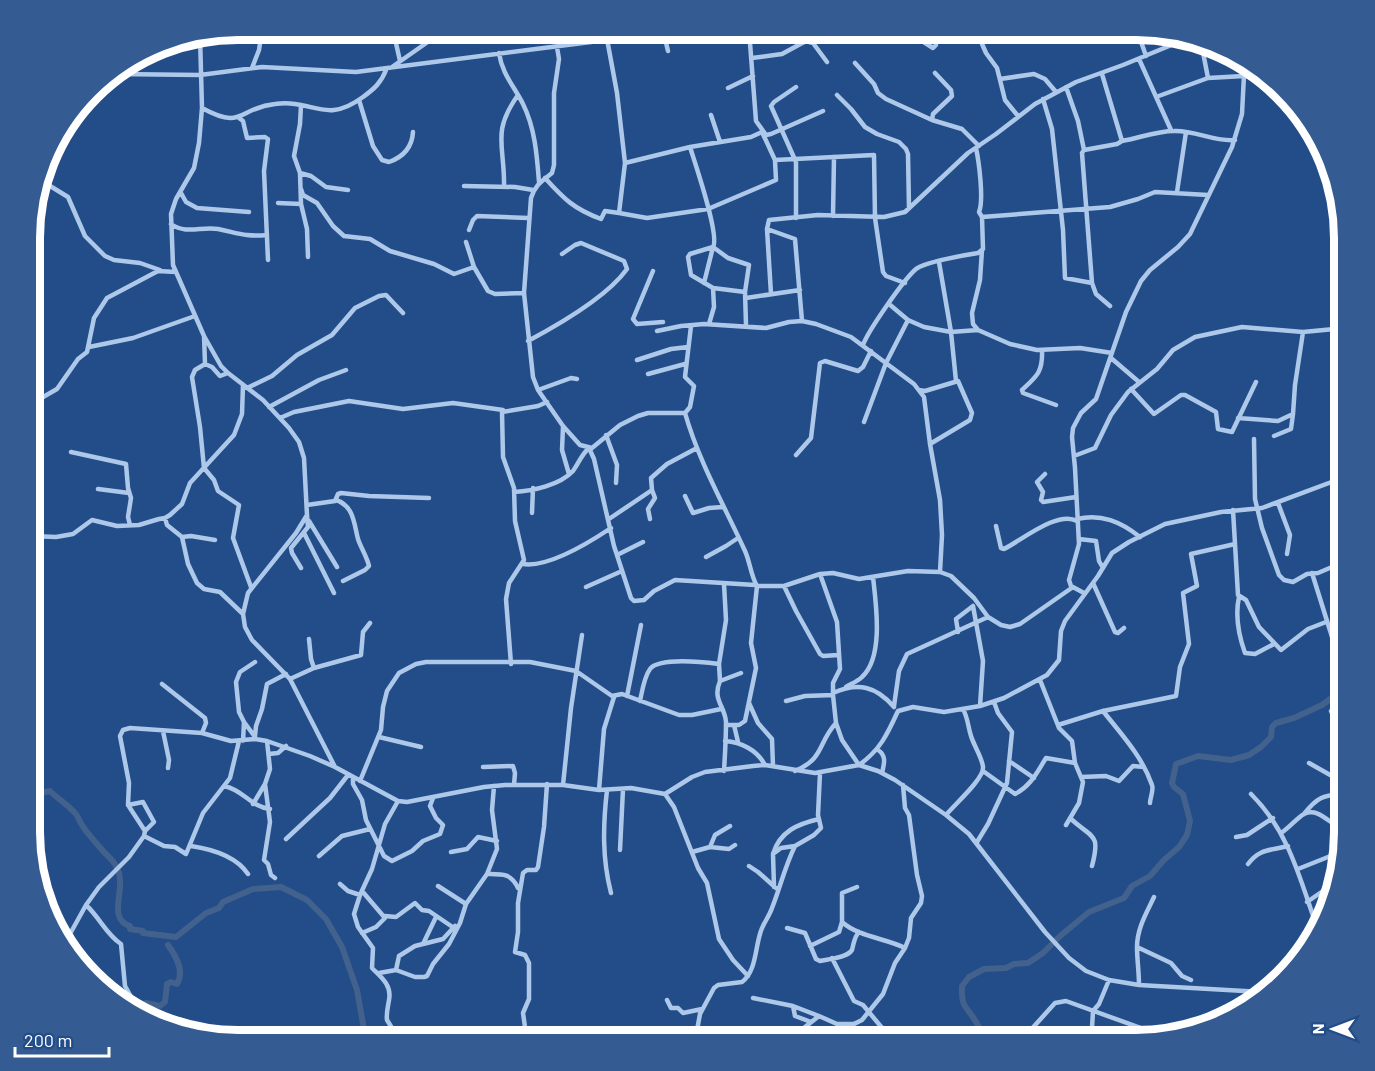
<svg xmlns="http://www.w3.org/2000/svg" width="1375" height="1071" viewBox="0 0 1375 1071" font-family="Barlow,sans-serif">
	<rect width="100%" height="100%" fill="#224d89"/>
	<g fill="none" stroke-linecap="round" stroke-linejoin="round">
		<path stroke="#42618c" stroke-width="6" d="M31,797L40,793L50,791C58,799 68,805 75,813C79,817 79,821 82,825C86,832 98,845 103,851C110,858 116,863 119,873C125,890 107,919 130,926V929L143,931V933L176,937L206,913L219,908L223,902L253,889L281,887L307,900L326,919L342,947L357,990L366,1041
			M149,1019L146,1003L160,1006L165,1002L167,984L171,982L177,984C185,971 176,956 168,945
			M980,1041C983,1026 972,1017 965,1006C961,1001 962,992 962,986L969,977L984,969L1006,968L1014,964L1028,963L1043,953L1059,937L1089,912L1124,898L1132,886L1150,876L1164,860L1179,847L1187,835L1190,821L1183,794L1174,787L1172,783L1176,764L1198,756L1231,760L1249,755L1261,747L1271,737L1272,727L1276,723L1294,718L1322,705L1345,688"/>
		<path stroke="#aec8ea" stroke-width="4.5" d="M315,30V33L336,34
			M393,30L400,61
			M663,30L668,51
			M749,30L756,121L766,135L771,134L823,111
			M905,30L933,48L936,45L934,30
			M976,30L986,53L997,68L1005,100L1018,116
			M1137,30L1146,56
			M200,36L202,108L199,143L194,168L176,199L171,214L173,265L204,336L221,366L228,373L263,400L289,428L299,442L304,458L307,515L296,533L248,593L243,614L245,627L252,640L290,679L335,767L398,801L407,802L484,787L505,785H563L599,790L631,788L665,794L692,777L705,772L753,766L765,765L815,773L859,765L878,771L895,780L946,815L969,834L1045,932L1069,958L1086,971L1109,980L1139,985L1262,992
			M806,41V30
			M1201,42L1208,78
			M557,47L559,59L554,93V165L552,173C542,181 535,185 531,198L524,293L533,377L538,390L563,426L580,445L592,448L620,425L638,416L648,413H685C699,462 724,505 745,551C750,562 751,576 757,586H784L820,574L833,573L859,579L908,571L940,572L951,576L974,598L988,617L1001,625L1010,627L1020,624L1073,587
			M499,53C502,74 514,86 523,104C535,128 537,156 539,182
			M752,58L782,54L806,41L813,43L827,62
			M1139,59L1171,130
			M855,63L874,84L878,93L886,99L932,120L962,129L979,146
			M392,67L432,39L439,30
			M252,68L259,50L262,30
			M115,74L200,75L262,67L356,72L591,42L607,39L624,30
			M1102,74L1122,141L1117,144L1084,150L1082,153L1092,283L1096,294L1110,306
			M1000,79L1034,74L1045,79L1056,92
			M1066,87L1078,121L1084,150
			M728,88L753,76
			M837,95L851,109L865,127L877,134L899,142L906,149L908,154L909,208
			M1156,97L1208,78L1244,76
			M1043,99L1052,129L1063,230L1065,278L1092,283
			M359,100L373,146L382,160L389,162C403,157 412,148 413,132
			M301,105L300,124L294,156L300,173L301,204L307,229L308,257
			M202,108C244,131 237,108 275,104C314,99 325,125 363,97C374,89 381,83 386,70
			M711,115L720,142
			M239,118L243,121L247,138L265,137L268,139L264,171L268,260
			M932,120L933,114L952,96L951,90L935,73
			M56,140L65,137
			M1122,141C1139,138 1157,131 1174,131C1195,130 1214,142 1235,140
			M690,147C695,163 720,236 713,247L690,254L688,257L691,275L713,288L714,307L709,324
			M775,160L874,155L875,218L883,272L886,276L905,283
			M47,166L65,142L63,128
			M300,173L311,176L326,187L348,190
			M545,178C564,199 574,209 601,219L605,211L619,213L625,163L617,93L607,39
			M42,181L68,197L85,236L105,256L114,260L140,263L160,270
			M464,186L515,187L533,190
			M504,187C505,145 491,133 518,95
			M301,189L303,195L317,203L333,226L344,236L370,239L390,251L434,264L454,274L474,267
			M1177,192L1186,132
			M181,193L186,202L197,208L249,212
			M278,203L301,204
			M619,213L647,218L708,209L776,180L775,160L762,132L751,137L690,147L625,163
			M833,216L834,157
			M982,217L1110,207L1138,199L1155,192L1208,195
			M796,218V162L771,106L774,102L796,87
			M171,224C187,235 201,226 218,229C238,233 245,237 267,235
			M767,229L795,239L802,321
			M469,230L473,220L477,216L528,218
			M466,242L474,267L488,291L495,294L524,293
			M713,247L728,258L749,265L745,292L746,325
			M939,262L951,332L956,381
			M653,271L633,319L637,324L663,322
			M704,283L713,247
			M713,288L745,292
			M771,294L767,229L769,220L818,215L884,217L905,212L968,153L996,134L1035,104L1076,82L1123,65L1186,39
			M746,298L800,290
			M889,304L908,320L924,327L951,332L978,330L1010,344L1037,350L1080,348L1112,353
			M978,330L973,324L972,313L980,280L982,250
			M657,331L681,326L704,324L766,328L789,322L802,321L816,324L851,337L914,384L924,397L930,444L940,500L942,535L940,572
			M204,336L205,364L195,370L192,377L200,427L204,468L214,480L218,491L239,505L233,538L251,587
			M528,341C558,325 607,297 627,269L624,261L581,243L575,245L562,254
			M863,345C868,331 904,279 916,269C925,262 965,255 978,253L983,249L982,217L979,212C984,200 979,162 976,148
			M89,347L133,338L195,316
			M1042,350C1043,372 1037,376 1022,390L1023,393L1056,405
			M1111,358L1139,382
			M637,360L671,349L688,347
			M205,364L212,367L220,376L228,373
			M648,374L685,364
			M247,388L272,376L297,355L332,335L355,308L379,296L386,295L403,313
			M1131,389L1154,414L1181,395H1185L1216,412L1218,429L1232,432L1256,382
			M538,390L571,378L577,379
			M919,390L925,391L958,381L972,413L970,420L930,444
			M31,404L57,389L78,359L87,352L94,318L107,298L158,271L176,272
			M269,407L319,380L346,370
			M685,413L690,407L694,386L685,377L691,326
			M280,418L294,412L349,401L403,409L453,403L503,410
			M1238,418L1278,421L1293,414L1295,385L1303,332
			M864,422L886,363L908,320
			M563,427L562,450L569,474
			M606,435L617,465L616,483
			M1274,436L1291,429L1293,414
			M1254,439L1255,499L1262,528L1279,575L1284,580L1293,582L1307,574L1318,573L1332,567H1345
			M71,452L126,464L128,488L131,498L128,517L130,525
			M796,455L811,438L820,363L825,361L858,371L863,367L871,351
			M1074,456L1095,448L1111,415L1128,392L1157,369L1173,350L1195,337L1242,327L1303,332L1345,328
			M1045,474L1037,482L1043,492L1041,500L1043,502L1076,497
			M98,489L129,493
			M514,492C533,491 560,485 573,471C579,463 581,455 589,448L594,459L614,546L631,598L634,601L644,600L654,591L675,580L755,585
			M685,496L693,513L709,508L723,507
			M336,500C354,506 354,524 358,539C361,548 367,557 369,566L365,570L343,581
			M1278,503L1290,535L1287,554
			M307,505L335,501L338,494L341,493L369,496L429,498
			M1233,510L1238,595L1246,600L1259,627L1281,650L1308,629L1326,622
			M532,513L533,488
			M165,518L167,525L182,537L188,564L197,583L204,589L220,592L243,614
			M609,519L652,490L651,478L667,464L697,448
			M650,519L648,509L655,498L652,490
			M1077,519C1101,513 1121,522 1140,537
			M309,521L337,567
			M996,526L1001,548L1004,549C1022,540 1058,510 1077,521
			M304,533L334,593
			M31,536L56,537L73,534L92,520L117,526L139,525L159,519L165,518L170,515L182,504L190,483L234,435L242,414L243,385
			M182,537L191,536L215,540
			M1079,539L1096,541L1099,561L1103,568
			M617,555L643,542
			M706,557L726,546L738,538
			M523,564C549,568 590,542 611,528
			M301,568L292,553L291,548L308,527L307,515
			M1312,573L1343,672
			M820,574L837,622L840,669L833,683V695L836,723L842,740L859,765C880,750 887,735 898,711L913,707L944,712L980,706L1004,698L1047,675L1059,660L1061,631L1065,621L1098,576L1112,553L1129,542L1165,524L1221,512L1262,508L1345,477
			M1093,583L1115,632L1118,633L1124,628
			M784,586L796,611L820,654L823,656L838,655
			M586,587L622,571
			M1084,593L1071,586L1069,580L1079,544L1075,468L1072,437L1073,428L1081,413L1096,399L1126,312L1141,281L1150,270L1178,247L1190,234L1232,147L1242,114L1244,75C1252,77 1258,87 1267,77
			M1239,597C1235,615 1239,636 1245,653L1255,654L1274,644
			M973,606L983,661L980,706
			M958,632L956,619L973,606
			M309,639L311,659L314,668
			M255,662L240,672L236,682L239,712L244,722L255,737
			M511,664L506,599L509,583L524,560L515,521L514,488L503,457L502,412L538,406L547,402
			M290,679L314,668L361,655L363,632L370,623
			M1040,680L1059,728L1072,741L1075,763L1083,782L1079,803L1066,825
			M720,681L719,664L726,620L724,584
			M162,684L205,718L206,723L202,733
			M846,687C851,684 858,681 862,677C884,657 876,604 873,577
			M833,693C858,682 876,686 894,707
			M627,696L641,625
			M640,701C642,692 644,677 650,669C659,657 704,662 719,664
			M786,701L805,696L833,695
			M749,703L758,723L772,739L773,766
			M894,706L899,671L907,654L988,617
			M1103,711C1121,734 1142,756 1152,785C1154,790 1150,798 1150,803
			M1331,711L1345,745
			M726,725H739L745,721L756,668L751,643L757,586
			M734,725L738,742
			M1058,725L1103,711L1176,696L1180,667L1189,644L1183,593L1197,586L1191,554L1235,544
			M163,731L169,760L168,768
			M255,736L256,726L262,709L267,684L286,674
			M379,737L421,747
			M243,741L244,722
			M267,741L270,769L265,784L270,822L264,860L268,864L271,875L275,878
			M725,741C741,742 757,750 765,765
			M878,750C887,756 884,764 882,773
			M269,754L278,753L286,746
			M1009,761L1034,778
			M1309,763L1332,776L1345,777
			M483,767L513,766L515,773L514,785
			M724,771C725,755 726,738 726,722C725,706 712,700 720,681L741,673
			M795,771C825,758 817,744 836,723
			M983,771L1015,794C1031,786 1037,772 1046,758L1075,763
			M1081,777L1106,776L1119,781L1133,766L1144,767
			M353,778V784L362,800L366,820L384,856L392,861L412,851L423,841L440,834L443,825L436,818L430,806L433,798
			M360,781L381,730L383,707L387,691L399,673L416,664L426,662H530L576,671L612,696L622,694L679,715H692L721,709
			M563,785L571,708L582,635
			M224,786C242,789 251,807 270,809
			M599,790L604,729L614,697
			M607,790C603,825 602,858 611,893
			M665,794L674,807L698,868L707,883L719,939L733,960L748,976
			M1251,794C1290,833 1300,880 1318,930
			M398,801L385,824L372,869L360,895L354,914L358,927L373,948L372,968C381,977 392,985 389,1000C388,1007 386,1013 387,1020L400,1041
			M253,804L265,784
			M1304,814C1318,796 1323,796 1345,793
			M946,815C954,805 984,779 983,767C982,757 974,746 971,736C968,727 968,718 963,709
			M1070,818C1092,839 1101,832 1092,866
			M145,831L128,805L129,783L120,736L123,730L130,728L202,733L231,741L255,739L267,741L310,756L335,767
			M1281,833C1288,829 1298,817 1304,814C1321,806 1332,829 1345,828
			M144,836L164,846L175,847L186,854L203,813L230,778L239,741
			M1236,837L1247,835L1273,818
			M286,839L330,798L348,775
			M977,842L988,824L1007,783L1012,732L998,713L994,702
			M191,846C211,849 236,856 248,874
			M710,847L729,849L735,845
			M620,850L623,789
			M451,852L467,849L478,837L497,841
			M692,852L710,847L715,835L730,826
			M773,854C780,831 798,824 819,819
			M319,856L342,836L370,829
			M1248,864C1260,848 1270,851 1288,846
			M749,866L758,872L776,888
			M1298,869L1343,851
			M487,874C502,874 511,873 518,888
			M340,884L348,891L360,895
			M438,886L466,904
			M774,887L773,854L781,848L795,846
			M857,887L842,893V922C859,937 885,938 905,948
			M362,891L385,918L376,927L362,933
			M1307,902L1336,882
			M86,905C100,918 106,934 121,944L125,986L134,1002L133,1009
			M385,916L396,917L415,903L422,910L429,911L454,928
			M787,928L805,933L816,959L820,961C829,959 847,958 852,950C854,943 854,937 859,932
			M65,943L86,905L99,887L129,857L144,836L145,831L154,822L143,802L128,805
			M423,944L436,917
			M810,946L839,932L842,922
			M1137,947L1171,963L1182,976L1191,980
			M832,958L854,1001L863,1005L893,1041
			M396,970L399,956L415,946L443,939L455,926
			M379,973L396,970L415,977H424L427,976L433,964L449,944L460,923L466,904L487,874L497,849L492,810L494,786
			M1139,985C1139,972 1137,959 1137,947C1137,928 1147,912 1154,897
			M753,998L793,1006L819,1016
			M667,1000L671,1008H678L683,1013L702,1009
			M134,1002L145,1009L158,1023L188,1030L204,1036
			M793,1006L795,1016L811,1022
			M994,1029L1006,1035L1010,1032L1024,1034L1028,1033L1055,1003L1066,1001L1163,1036
			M849,1030L860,1041
			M527,1041L523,1013L529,999V963L525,955L515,952L518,932V903L523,873L527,870H536L538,867L544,827L547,784
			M695,1041L700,1014L714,988L718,985L742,982C756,971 755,950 760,934C762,925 769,917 772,908C780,888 785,866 795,846L814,835L821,828L818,815L820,773
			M793,1041L800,1031L819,1016L837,1024H854L862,1020L883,994L895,963L905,948L909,938L911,918L921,903L922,896L917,875L909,815L905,808L903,785
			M841,1041L854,1024
			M1088,1041L1092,1028L1093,1011L1099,1004L1109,980"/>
	</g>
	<path d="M0 0H1375V1071H0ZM238 40H1136A198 198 0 0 1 1334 238V832A198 198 0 0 1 1136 1030H238A198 198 0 0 1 40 832V238A198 198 0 0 1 238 40Z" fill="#345b92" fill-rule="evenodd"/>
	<path fill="none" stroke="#fff" stroke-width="8" d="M238 40H1136A198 198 0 0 1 1334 238V832A198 198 0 0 1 1136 1030H238A198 198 0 0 1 40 832V238A198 198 0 0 1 238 40Z"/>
	<g transform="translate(1333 1029) rotate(270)" stroke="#224d89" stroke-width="4.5" paint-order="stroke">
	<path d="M0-4.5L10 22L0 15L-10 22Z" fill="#ffffff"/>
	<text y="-9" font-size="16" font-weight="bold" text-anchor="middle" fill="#ffffff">N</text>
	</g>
	<path d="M15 1047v9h94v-9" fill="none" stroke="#ffffff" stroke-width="3"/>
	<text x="24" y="1047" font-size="18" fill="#ffffff" stroke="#224d89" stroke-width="4.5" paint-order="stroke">200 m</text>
</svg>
